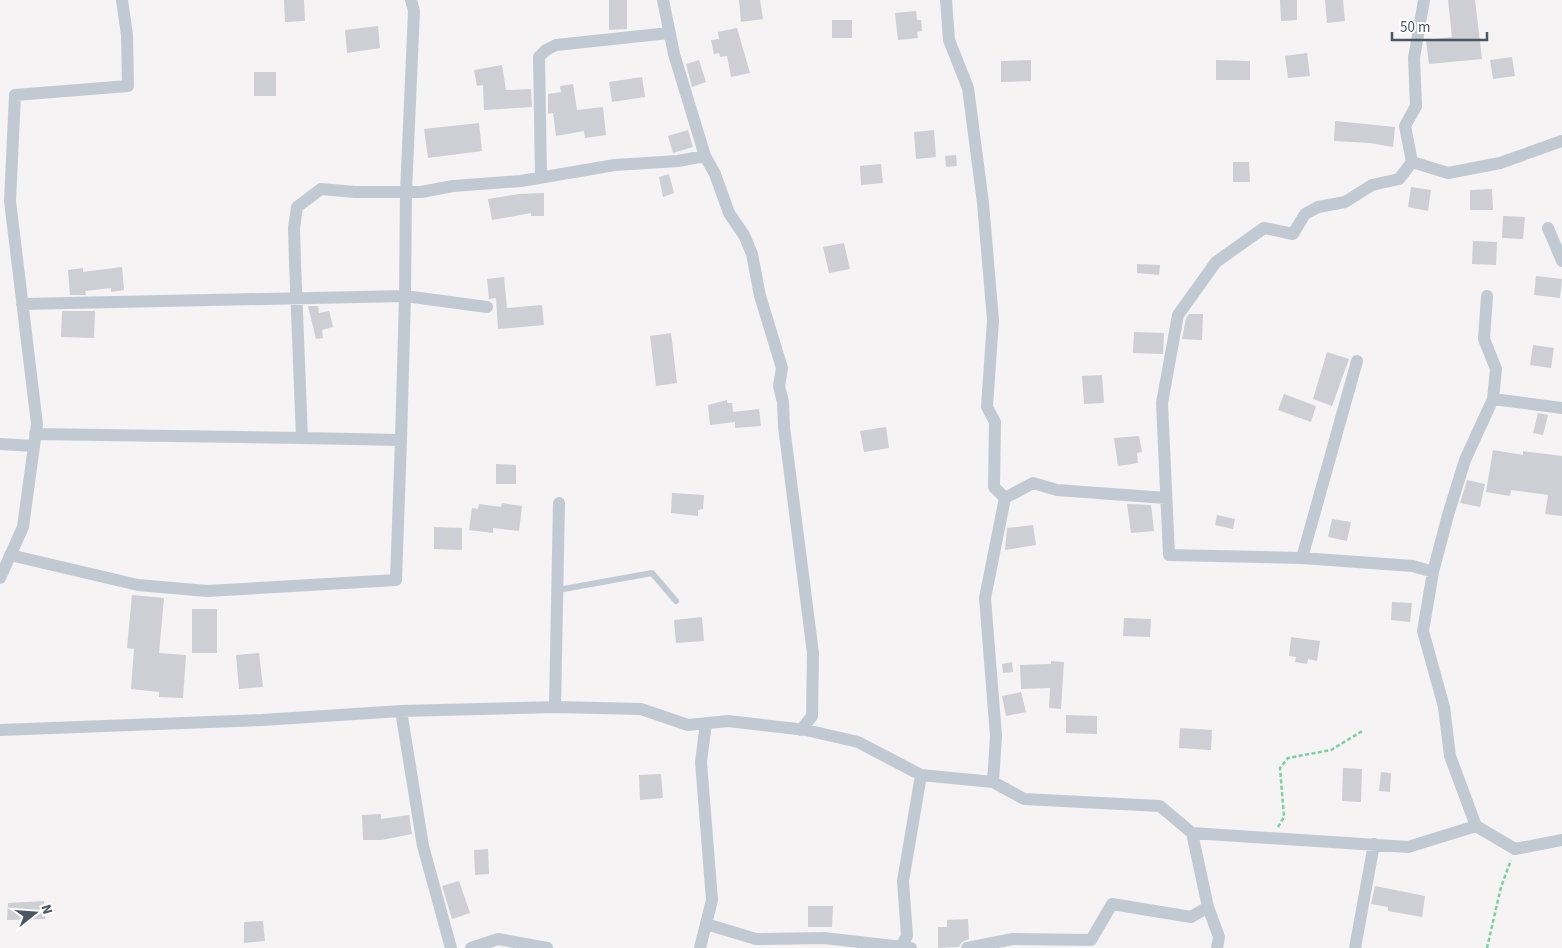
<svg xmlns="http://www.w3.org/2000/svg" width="1562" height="948" viewBox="0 0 1562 948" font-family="'Source Sans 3',sans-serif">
	<rect width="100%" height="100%" fill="#f5f3f3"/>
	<path fill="#cdcfd5" d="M284,0H304L305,21L285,22Z
		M609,0H627V29L609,30Z
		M739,0H760L763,19L741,22Z
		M1280,0H1297V20L1281,21Z
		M1325,0H1343L1345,21L1327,23Z
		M1448,0H1475L1482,59L1429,64L1426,40L1452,37Z
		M916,11L917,20H921L922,31L917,32L918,38L898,40L895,13Z
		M832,20H852V38H832Z
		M378,26L380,48L347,53L345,30Z
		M737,28L750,73L731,77L727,56L720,57L719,53L714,54L711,40L719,39L718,32Z
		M1307,53L1310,76L1288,78L1285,56Z
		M1512,57L1515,76L1493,79L1490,60Z
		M699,60L706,82L692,87L686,64Z
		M1031,60V81L1001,82V61Z
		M1216,60L1250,61V80H1216Z
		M502,65L506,90L531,89L532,107L484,110L483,85L477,86L474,70Z
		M254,72H276V96H254Z
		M642,77L645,97L612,102L609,82Z
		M573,84L577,110L603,107L606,135L585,138L584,131L556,136L553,113L548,114V94L561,92L560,86Z
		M1335,121L1395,127L1393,147L1370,143L1334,141Z
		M479,123L482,151L428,158L424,129Z
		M688,130L693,147L673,153L668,136Z
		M934,130L936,157L916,159L914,132Z
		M956,155L957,166L946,167L945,156Z
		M1233,162H1249L1250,182H1233Z
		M881,164L883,183L861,185L860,166Z
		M669,174L674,193L663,197L659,177Z
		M1411,187L1431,190L1428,211L1408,207Z
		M1492,189L1493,210H1470V190Z
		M544,193V216H531V213L492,220L488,199L519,194Z
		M1503,216L1525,217L1523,239L1502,238Z
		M1473,241L1497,242L1496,265L1472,264Z
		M844,243L850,269L829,273L823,247Z
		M1137,264L1160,265L1159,275L1137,273Z
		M122,267L124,290L111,292V288L85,291L86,295H70L68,270L83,268V272Z
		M1536,276L1562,279L1560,298L1534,295Z
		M504,277L507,308L542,305L544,325L498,329L496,298L489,299L487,279Z
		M308,306H318L319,313L329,311L333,327L322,330L323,338L316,339Z
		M62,311H95L94,338L61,337Z
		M1189,314H1203L1202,340L1182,339L1186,318Z
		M1134,332L1164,333L1163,354L1133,353Z
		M671,333L677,383L656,386L650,336Z
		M1533,345L1554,348L1551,368L1530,365Z
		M1327,352L1349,359L1332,406L1313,399Z
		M1102,375L1104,403L1084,404L1082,376Z
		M1284,394L1316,406L1311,422L1278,410Z
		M727,400V403H732L733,412L759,409L761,426L735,428V422L710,425L708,405Z
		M1538,413L1548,415L1543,435L1533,433Z
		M886,427L889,448L864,452L860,431Z
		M1139,436L1142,452L1137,453L1138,463L1118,466L1114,438Z
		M1493,450L1523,455V451L1562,456V516L1545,514L1548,495L1511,490L1510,496L1486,492Z
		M496,464L516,465V484H496Z
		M1467,480L1485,484L1480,507L1460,503Z
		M672,493L704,495L703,509L698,510V516L671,513Z
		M502,503L522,506L519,531L493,528V533L469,530L472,508L478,509L479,504L501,507Z
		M1127,504L1151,505L1154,531L1131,533Z
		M1217,515L1235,519L1233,529L1215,525Z
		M1332,519L1351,522L1347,541L1328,537Z
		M1033,525L1036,545L1005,550L1007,528Z
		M434,527L462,528V550L434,549Z
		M132,595L164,598L159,653L186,655L183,698L159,697V692L131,689L134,649L127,648Z
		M1392,602L1412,603L1410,622L1391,620Z
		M192,609H217V653H192Z
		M702,617L704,641L676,643L674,620Z
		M1124,618L1151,619L1150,637L1123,636Z
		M1291,637L1320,641L1317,661L1308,659L1307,664L1295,662L1296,657L1289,656Z
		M259,653L263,687L239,689L236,655Z
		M1051,661L1064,662L1061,709L1049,708L1050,688L1021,689L1020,665L1051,664Z
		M1012,662L1013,672L1003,673L1002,664Z
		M1021,692L1026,712L1006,716L1002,696Z
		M1066,715L1097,716V734L1066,733Z
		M1180,728L1212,730L1211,750L1179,748Z
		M1343,768L1362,769L1361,802L1342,801Z
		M1381,772L1391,773L1390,792L1379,791Z
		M661,774L663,798L640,800L639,775Z
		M381,814V819L409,815L412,834L382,840H363L362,815Z
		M488,849L489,874L475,875L474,850Z
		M459,881L470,913L452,919L442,886Z
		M1375,886L1425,896L1422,917L1388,911V907L1371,904Z
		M44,901L45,919L7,920L8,903Z
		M808,906H833L832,927H808Z
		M968,919L969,939L962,942L959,947L938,948V927H947V920Z
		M263,921L265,941L244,943V922Z"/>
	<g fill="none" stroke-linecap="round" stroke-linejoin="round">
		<path stroke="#7ad0a6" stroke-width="2.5" stroke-dasharray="4 2.5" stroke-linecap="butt" d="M1278,827L1284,817L1280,768L1288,758L1331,750L1364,730
			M1487,948L1501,887L1511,860"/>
		<path stroke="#c1cad2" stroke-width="6" d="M558,590L652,573L676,601"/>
		<path stroke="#c1cad2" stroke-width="12" d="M663,0L674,54L705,156L715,174L729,213L744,235L752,254L760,296L782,368L779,386L783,402L784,427L813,653L812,716L801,730
			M946,0L949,40L968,88L983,203L993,320L987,407L995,422L994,487L1005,498L985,598L996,736L993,782
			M1424,0L1414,58L1416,106L1405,126L1412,162L1448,173L1500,163L1562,141
			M1412,162L1399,179L1372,185L1345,202L1318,207L1305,214L1293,234L1264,228L1216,262L1178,315L1162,403L1169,555L1302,558L1413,566L1433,572
			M541,177L539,57L546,50L556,45L669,33
			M1548,228L1562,261
			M1487,296L1484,339L1496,369L1493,399L1465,460L1448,515L1433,572L1423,631L1444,707L1450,756L1476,826L1515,849L1562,840
			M22,304L405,296L406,192L414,11L411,0
			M1493,399L1562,408
			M35,434L302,438
			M401,440L405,296L487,307
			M0,444L34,446
			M1005,498L1033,483L1057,490L1166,498
			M10,555L138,585L207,591L396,580L401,440L302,438L295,262L294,228L297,207L321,189L355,192H421L453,186L521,181L615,165L678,161L705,156
			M1302,558L1357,361
			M0,578L23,527L37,424L10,201L15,95L128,86L127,35L122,0
			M555,707L559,503
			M401,711L423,846L451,948
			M0,730L262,720L401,711L555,707L641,709L688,725L728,721L806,730L858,742L921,775L993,782L1024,799L1160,806L1192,833L1408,847L1476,826
			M1192,833L1208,907L1219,937L1217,948
			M706,924L756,939L824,938L911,948
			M471,948L498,939L547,948
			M700,948L712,900L701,762L706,723
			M900,948L907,936L903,881L921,775
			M967,948L1013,939L1091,940L1112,904L1191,917L1208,907
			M1355,948L1374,844"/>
	</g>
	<g transform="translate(35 913) rotate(73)" stroke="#ffffff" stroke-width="4" paint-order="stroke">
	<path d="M0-4L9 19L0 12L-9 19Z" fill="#4a5661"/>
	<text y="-8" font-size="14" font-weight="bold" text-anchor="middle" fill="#4a5661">N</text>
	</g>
	<path d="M1392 32v8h95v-8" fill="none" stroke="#4a5661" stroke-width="2.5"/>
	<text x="1400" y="32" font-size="15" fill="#4a5661" stroke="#ffffff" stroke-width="4" paint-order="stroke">50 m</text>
</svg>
